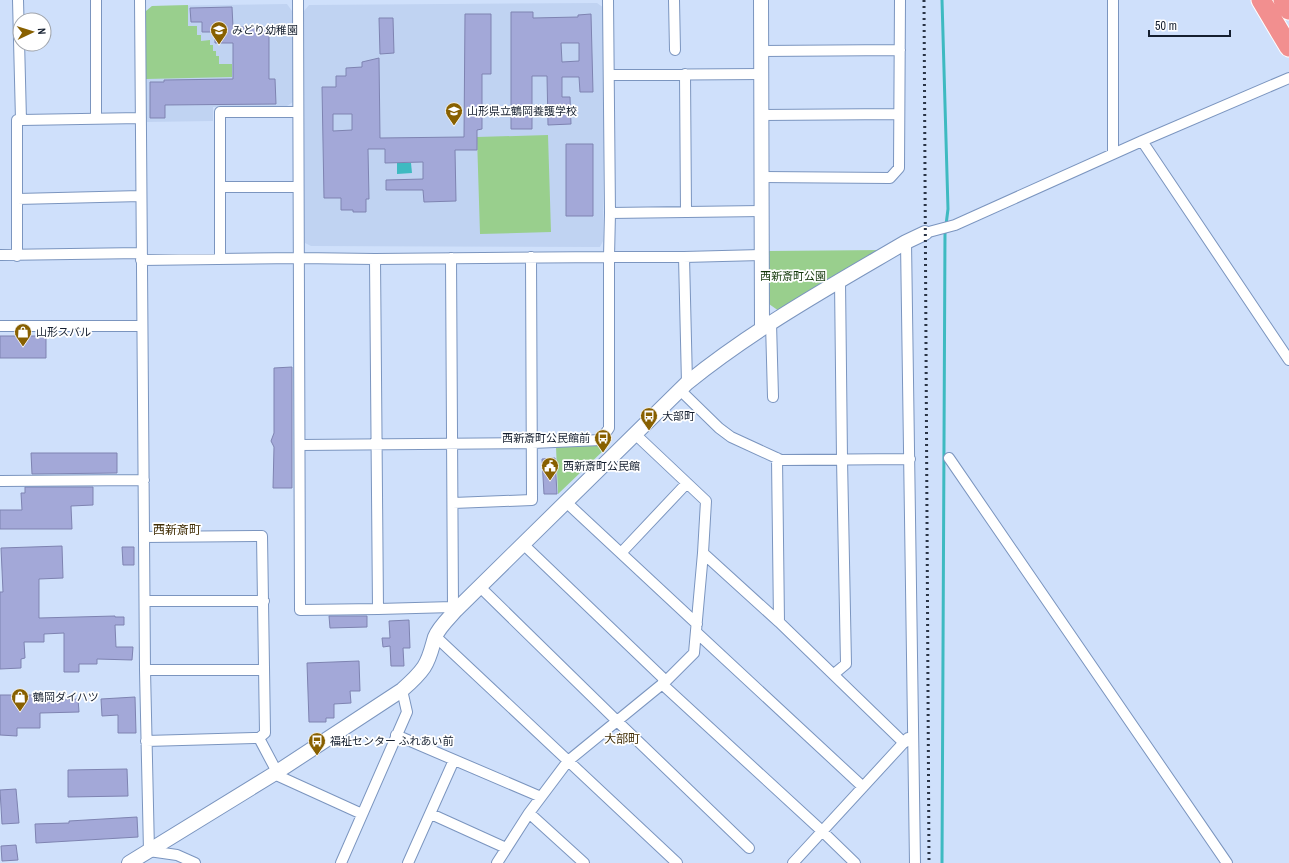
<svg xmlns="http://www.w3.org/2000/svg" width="1289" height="863" viewBox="0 0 1289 863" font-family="'Archivo Narrow','Noto Sans JP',sans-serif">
	<rect width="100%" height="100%" fill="#cfe0fb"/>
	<path fill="#c0d3f2" d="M597,3L604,8L603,241L600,247L311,246L305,243L304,11L309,5Z
		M287,4L292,11L293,102L287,106L213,107V121L147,122L146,11L152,6Z"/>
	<path fill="#99cf8d" d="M188,5V26H197V35H201V41L210,40V45H213V51H216V56H219V64H232V77L146,79V11L152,6Z
		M548,135L551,232L480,234L477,137Z
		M884,250L779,311L769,304L767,251Z
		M597,445L604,450L558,494L556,447Z"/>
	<path fill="#3ebac1" d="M397,163H411L412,173L397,174Z"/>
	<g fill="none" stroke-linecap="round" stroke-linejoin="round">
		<path stroke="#3ebac1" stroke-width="3" d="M942,863L945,233L948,209L942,0"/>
	</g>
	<path fill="#a3a8d8" stroke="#7e83b1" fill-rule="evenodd" d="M232,7L233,27H266V28H269V79H275L276,104L165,105V118H150V82H164V80L233,79V43H215V32H202V22H191L190,8Z
		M511,12H533V18L578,17V15L591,14L593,92H580L579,77H562V97H570L571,124L548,125L547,76H532V129H511ZM561,43H579V61L562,62Z
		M465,14H491V74H482V129L477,130V150H455L456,201L424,202L423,190H386V180L423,179V162L385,163V149H368L369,199H366V212H353V210H341V198H324L322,87H336V76H346V68L362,67V62L379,58L380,138L464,137ZM333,114H352V130L333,131Z
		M379,18H393L394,53L380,54Z
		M566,144H593V216H566Z
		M0,336H46V358H0Z
		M292,367V488H273L274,447L271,441L274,433V368Z
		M31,453H117V473L32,474Z
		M555,458L557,494H544L542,459Z
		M25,487H93V505L71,506L72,529H0V510H22L21,493H25Z
		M62,546L63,578L39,579V618L115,616V617H124V625H115L116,647H133L132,660L97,659V664H79V672H64V633L44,634V642H24L25,658L21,659V668L0,669V592H3L1,548Z
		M122,547H134V565H123Z
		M329,616H367V627L330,628Z
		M409,620L410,648H403L404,666H391L390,646L383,647L382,638H390L389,621Z
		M359,661L360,691H350L351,703L334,704V718H326V722H309L307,663Z
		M0,695H40V701L78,699L79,712L40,713V728H17V736L0,735Z
		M135,697L136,733H118V715L102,716L101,699Z
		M127,769L128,796L68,797V770Z
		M16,789L19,823L2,824L0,790Z
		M137,817L138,837L36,843L35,824L69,823V821Z
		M16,845L18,860L2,861L1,846Z"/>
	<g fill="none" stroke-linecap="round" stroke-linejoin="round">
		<g stroke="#7b95bf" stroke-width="12">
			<path id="street" d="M96,0V119
				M140,0L145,670L149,851L177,855L195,863
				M298,0L300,610L378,609L453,607
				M674,0L675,50
				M761,51L900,50
				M685,74L686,212
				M609,75L762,74
				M762,115L899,114
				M21,120L141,118
				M1142,141L1289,360
				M1113,154V0
				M762,177L890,178L899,168L900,0
				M220,187H298
				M17,199L141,196
				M610,213L762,211
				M925,233L955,225L1142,141L1289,78
				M906,242L915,863
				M0,255L141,253
				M17,256V120H21L18,0
				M684,257L687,383
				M451,258L453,607L456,610
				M220,259V112H298
				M375,259L378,609
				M141,260L299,258L375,259L609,257H684L761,255
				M771,323L773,397
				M0,326H142
				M680,390L719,428L731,437L781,460L910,459
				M300,445L532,443L601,440L609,428V257L610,213L608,0
				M777,458L779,622
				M949,458L1227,863
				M0,481L144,480
				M566,502L697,624
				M453,503L532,500L531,257
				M144,537L262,536L265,733L259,738H254L146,741
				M523,544L666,681
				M621,553L687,483
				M703,553L779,622L904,743
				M480,587L617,721L749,848
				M145,601H264
				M696,632L863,787
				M435,636L677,863
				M145,670H264
				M834,674L846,664L842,459L840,281
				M662,684L822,831L855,863
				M396,735L541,797
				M259,738L277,772
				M274,774L362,814
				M529,813L584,863
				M431,814L506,848
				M341,863L407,712L402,690
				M408,863L454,760
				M497,863L529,813L568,761L666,681L694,653L703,553L706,501L635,434
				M793,863L908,738"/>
		</g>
		<g stroke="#7b95bf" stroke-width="16">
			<path id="secondary" d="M761,0L762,328
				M129,863L277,772L402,690C410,683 418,676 424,667C430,658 432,647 435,637C439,627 449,618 456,610L687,383C755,328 831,286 906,242L925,233"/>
		</g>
		<g stroke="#fff" stroke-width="21">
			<path id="highway" d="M1261,0L1289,47
				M1283,0L1289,10"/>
		</g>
		<use href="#street" stroke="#fff" stroke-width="10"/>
		<use href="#secondary" stroke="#fff" stroke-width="14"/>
		<use href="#highway" stroke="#f28f8f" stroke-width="19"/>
		<path stroke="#293345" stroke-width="3" stroke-dasharray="2 4" stroke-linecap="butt" d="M924,0L929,863"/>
	</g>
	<defs>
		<g id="school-pin" transform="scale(0.9)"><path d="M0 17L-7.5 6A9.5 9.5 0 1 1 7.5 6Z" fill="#886000" stroke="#fff"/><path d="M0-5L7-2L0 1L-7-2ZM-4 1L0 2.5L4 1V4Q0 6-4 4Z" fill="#fff"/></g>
		<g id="shop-pin" transform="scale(0.9)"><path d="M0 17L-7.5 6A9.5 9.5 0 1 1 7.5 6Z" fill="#886000" stroke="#fff"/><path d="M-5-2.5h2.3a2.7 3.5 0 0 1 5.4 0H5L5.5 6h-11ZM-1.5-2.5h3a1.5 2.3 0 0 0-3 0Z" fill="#fff"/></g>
		<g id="bus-pin" transform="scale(0.9)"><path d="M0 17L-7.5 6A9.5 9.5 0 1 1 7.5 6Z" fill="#886000" stroke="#fff"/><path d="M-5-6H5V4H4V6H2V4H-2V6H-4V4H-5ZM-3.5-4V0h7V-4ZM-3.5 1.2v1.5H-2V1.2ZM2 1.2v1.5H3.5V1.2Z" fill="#fff"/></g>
		<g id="civic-pin" transform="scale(0.9)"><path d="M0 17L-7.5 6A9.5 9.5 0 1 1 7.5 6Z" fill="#886000" stroke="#fff"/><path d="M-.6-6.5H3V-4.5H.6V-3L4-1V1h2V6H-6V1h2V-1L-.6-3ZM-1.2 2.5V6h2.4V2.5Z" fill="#fff"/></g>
	</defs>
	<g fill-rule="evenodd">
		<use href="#school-pin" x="219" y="30"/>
		<use href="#school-pin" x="454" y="111"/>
		<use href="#shop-pin" x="23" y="332"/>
		<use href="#bus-pin" x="649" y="416"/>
		<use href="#bus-pin" x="603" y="438"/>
		<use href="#civic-pin" x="550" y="466"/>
		<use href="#shop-pin" x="20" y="697"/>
		<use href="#bus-pin" x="317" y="741"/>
	</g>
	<g text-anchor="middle" stroke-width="3.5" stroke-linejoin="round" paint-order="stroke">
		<g font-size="11" fill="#151f2f" stroke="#fff" text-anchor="start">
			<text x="232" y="34">みどり幼稚園</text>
			<text x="467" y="115">山形県立鶴岡養護学校</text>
			<text x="36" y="336">山形スバル</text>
			<text x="662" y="420">大部町</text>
			<text x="590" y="442" text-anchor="end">西新斎町公民館前</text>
			<text x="563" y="470">西新斎町公民館</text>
			<text x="33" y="701">鶴岡ダイハツ</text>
			<text x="330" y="745">福祉センター ふれあい前</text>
		</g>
		<g font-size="11" fill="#123609" stroke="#fff">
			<text x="793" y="280">西新斎町公園</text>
		</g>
		<g font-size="12" fill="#412e06" stroke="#fff">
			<text x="177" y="534">西新斎町</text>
			<text x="622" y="743">大部町</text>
		</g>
	</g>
	<g transform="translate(32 32) rotate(86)"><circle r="19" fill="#ffffff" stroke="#a1a5ac"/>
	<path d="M0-3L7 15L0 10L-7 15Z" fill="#886000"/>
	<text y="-6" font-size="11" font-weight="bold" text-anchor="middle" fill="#151f2f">N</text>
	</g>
	<path d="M1149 30v6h81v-6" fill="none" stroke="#151f2f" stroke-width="2"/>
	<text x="1155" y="30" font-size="12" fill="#151f2f" stroke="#ffffff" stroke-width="3" paint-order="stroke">50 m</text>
</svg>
